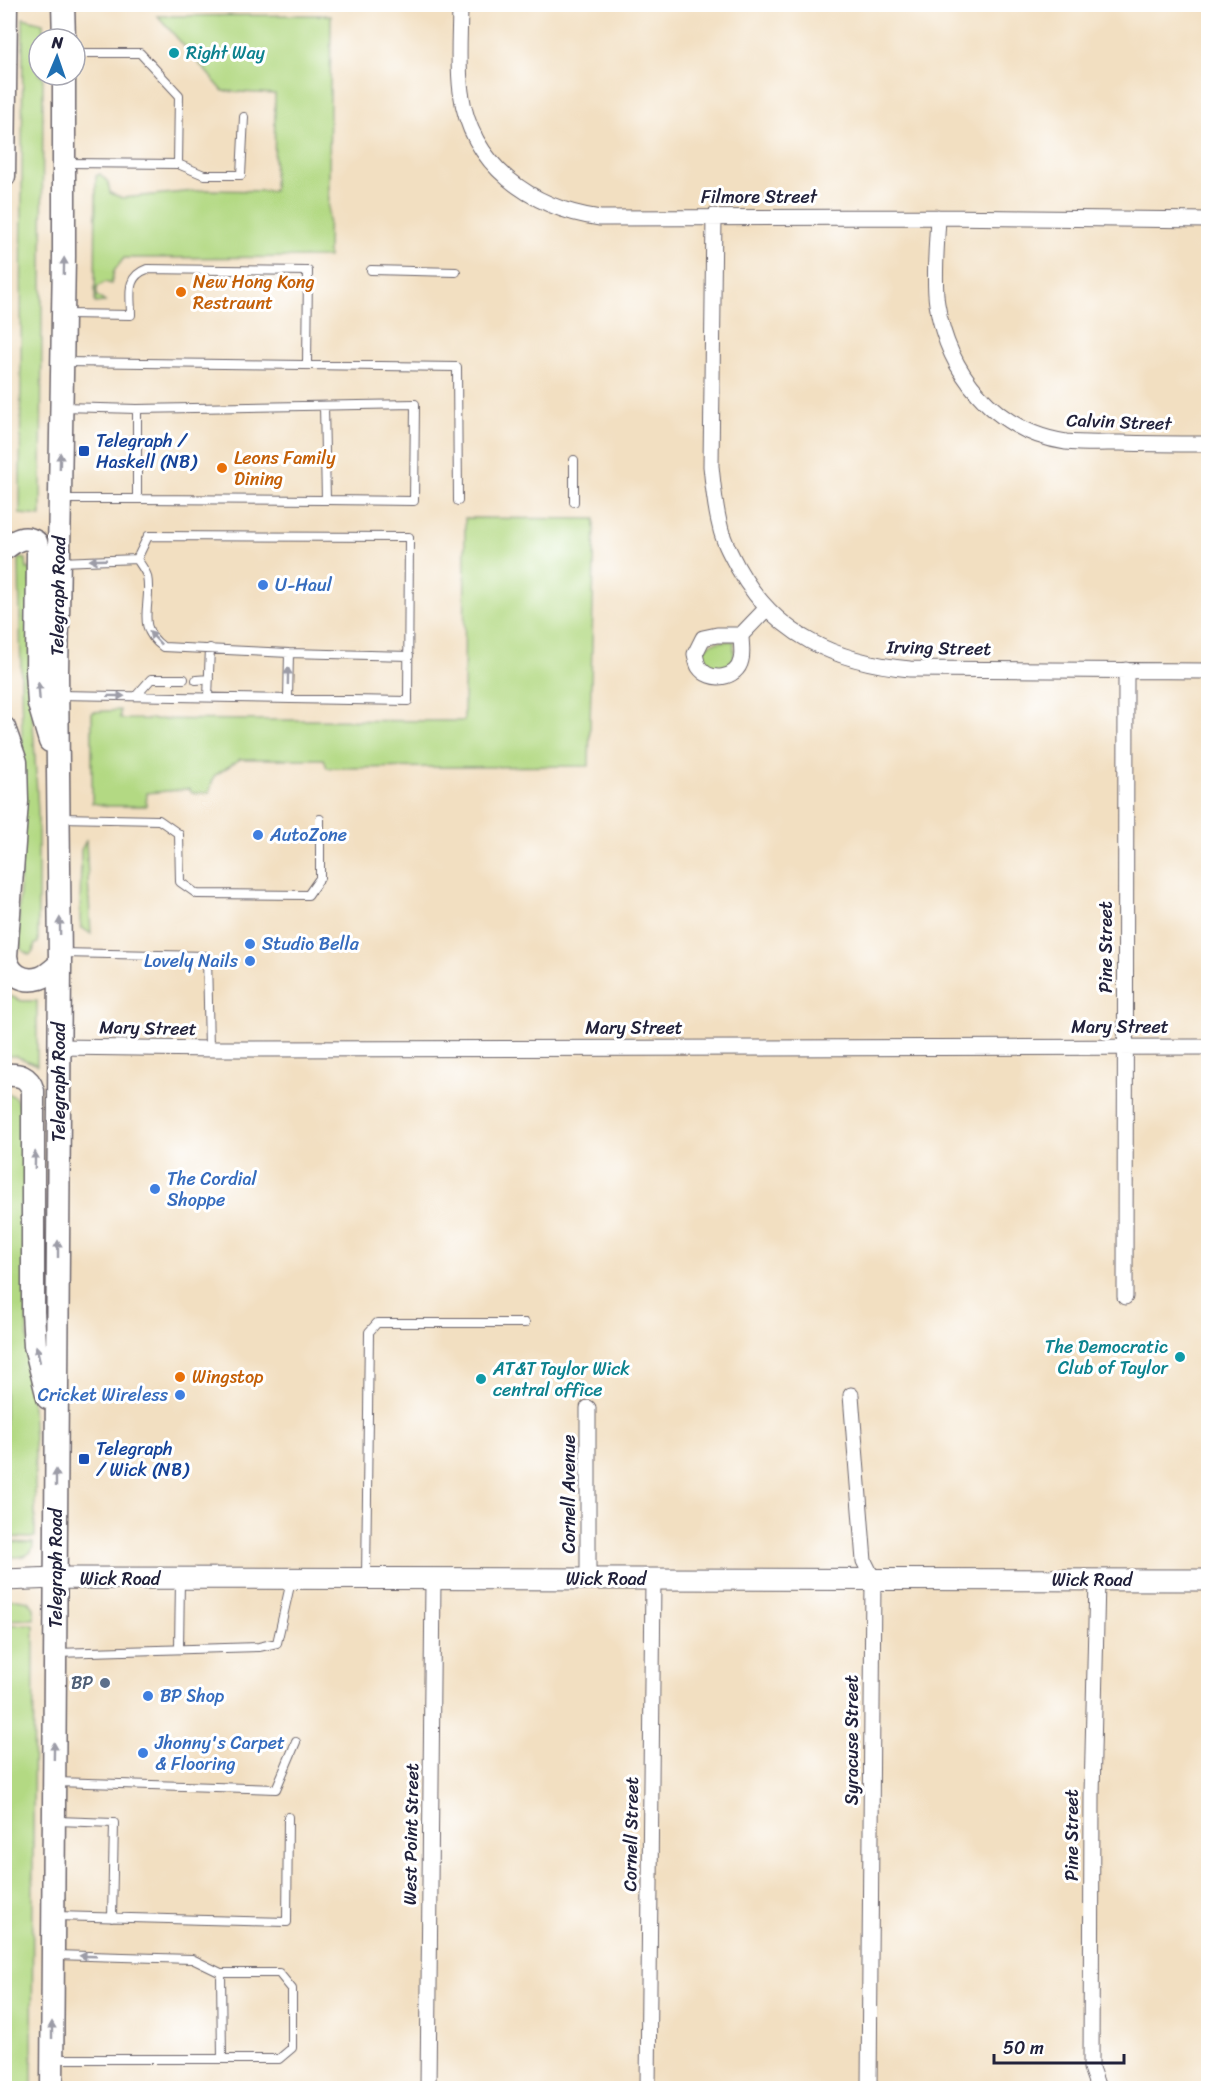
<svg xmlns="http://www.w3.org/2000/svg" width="1213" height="2093" viewBox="0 0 1213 2093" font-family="Sriracha,sans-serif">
	<rect width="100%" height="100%" fill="#fff"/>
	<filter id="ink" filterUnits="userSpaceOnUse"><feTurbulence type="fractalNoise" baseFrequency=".0167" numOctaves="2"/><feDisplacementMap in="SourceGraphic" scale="12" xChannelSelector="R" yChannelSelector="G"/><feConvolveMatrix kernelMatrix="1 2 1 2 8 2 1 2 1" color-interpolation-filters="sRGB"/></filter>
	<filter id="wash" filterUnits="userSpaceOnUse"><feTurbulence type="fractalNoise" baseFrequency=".008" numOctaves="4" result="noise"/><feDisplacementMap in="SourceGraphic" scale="24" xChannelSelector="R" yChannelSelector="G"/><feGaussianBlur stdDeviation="1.35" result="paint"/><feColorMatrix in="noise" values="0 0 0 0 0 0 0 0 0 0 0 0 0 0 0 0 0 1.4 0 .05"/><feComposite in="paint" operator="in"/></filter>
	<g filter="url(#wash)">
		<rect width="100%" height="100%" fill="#f2dfc1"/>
		<path fill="#b3d983" stroke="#6a7e5f" stroke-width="1.5" d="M331,15L328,257L124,258L114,271L111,284L105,282L97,287V296L105,302L95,303L96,176L100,174L108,182L110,193L122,198L205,190L274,191L275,94L223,91L158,16Z
			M23,18L43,23V39H39V75H43L41,516L20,514Z
			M465,518L595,519L589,766L327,768L324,759H240L214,776L209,793H192L189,789C174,790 161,792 147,793L146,806H108L92,803V712L120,710V719L464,721Z
			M19,558L26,559L27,569H31V687L38,812V943L35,944L33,952L29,955L21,949L18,935L23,803Z
			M734,641V661L727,670L713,671L702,663C703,639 714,642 734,641Z
			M86,841L91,934L81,927L80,920L81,850Z
			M5,994L22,1001H37V1065L16,1056H5Z
			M4,1094H9L15,1097L23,1114L27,1322L35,1456V1537L31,1538L5,1537Z
			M5,1542L33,1543C34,1559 17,1557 5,1557Z
			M17,1599L29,1601L34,1608V1619L5,1620V1600Z
			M30,1624L34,1625L32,2088H5V1625Z"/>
	</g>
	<g filter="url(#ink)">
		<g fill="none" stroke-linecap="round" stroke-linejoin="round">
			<g stroke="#6b646a" stroke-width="10">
				<path id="lane" d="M66,163L178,164L179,95L140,53H75
					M178,164L204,175H241L244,117
					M371,270L456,272
					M66,314L131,315C131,295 125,277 147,269L308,271L307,364
					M64,362L457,367L458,501
					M137,409L415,404L414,501L326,500
					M574,460V502
					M61,499H137V409L63,407
					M137,499L326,500L324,406
					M137,559C140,564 145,570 147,576C153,604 134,626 163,647L289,653L409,656
					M60,562L137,559
					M196,680L209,679
					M59,695L408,701L409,537L148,536L137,559
					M136,696L151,679H184
					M208,697L210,648
					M288,699L289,653
					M60,818L159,820L179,834L180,882L197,894L308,895L320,878V819
					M61,953L207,956L209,1049
					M366,1578L369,1332L377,1323H525
					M179,1648L180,1580
					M56,1653L259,1647L277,1643L291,1581
					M56,1782L276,1789L296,1742
					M57,1821L114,1823L112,1918
					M55,1916L287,1922L288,1817
					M54,1955L192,1959L221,1973H279L292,1989V2048L279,2059H55
					M221,1973L222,2059"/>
			</g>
			<g stroke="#6b646a" stroke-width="17">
				<path id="street" d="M460,4C460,33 457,63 461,92C471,166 531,208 600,218L938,217L1208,220
					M714,216L711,466C713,486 715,507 720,526C723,541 731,555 738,568C776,636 836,662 910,669L1208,671
					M938,217C937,242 933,280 937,304C948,373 994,431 1066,442C1084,444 1103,443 1121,443C1150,444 1179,444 1208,444
					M741,635H717L703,638L695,654C696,658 697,664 699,667C710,683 737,679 741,660C743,653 741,643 741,635L767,608
					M59,1047L215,1049L1208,1047
					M1125,1297L1126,670
					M851,1395L864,1561L873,1579L869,2088
					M588,1580V1408
					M1097,1580L1092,1795L1091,2068L1098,2088
					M428,2088L433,1580
					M648,2088L653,1579"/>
			</g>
			<g stroke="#6b646a" stroke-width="23">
				<path id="secondary" d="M4,1580L56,1578L1208,1580"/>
			</g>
			<g stroke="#6b646a" stroke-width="25">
				<path id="primary" d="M63,4L64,39
					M4,176L6,4
					M4,549C15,541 23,534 36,542L38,550L37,671L39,704L50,741
					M4,728L16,762L17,801L6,956C8,974 23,983 40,978C47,976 54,969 60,964
					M4,1075C19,1074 29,1076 33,1091V1312L35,1346L48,1398
					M52,2088L60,964L57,673L64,256V75"/>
			</g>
			<use href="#lane" stroke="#fff" stroke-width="8"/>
			<use href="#street" stroke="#fff" stroke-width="15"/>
			<use href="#secondary" stroke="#fff" stroke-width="21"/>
			<use href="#primary" stroke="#fff" stroke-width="22"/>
		</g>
		<defs><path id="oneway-solid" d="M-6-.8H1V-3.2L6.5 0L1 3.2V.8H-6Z" transform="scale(1.5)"/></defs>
		<g fill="#9c9ca7">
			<use href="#oneway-solid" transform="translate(64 266) rotate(-89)"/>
			<use href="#oneway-solid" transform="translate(60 461) rotate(-89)"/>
			<use href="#oneway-solid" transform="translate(98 560) rotate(178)"/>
			<use href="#oneway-solid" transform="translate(155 638) rotate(-133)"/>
			<use href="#oneway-solid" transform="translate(288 676) rotate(-89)"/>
			<use href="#oneway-solid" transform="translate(39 691) rotate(-94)"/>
			<use href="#oneway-solid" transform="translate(116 696) rotate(1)"/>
			<use href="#oneway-solid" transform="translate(60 926) rotate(-91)"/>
			<use href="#oneway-solid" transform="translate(35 1160) rotate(-89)"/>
			<use href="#oneway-solid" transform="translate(58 1249) rotate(-90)"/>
			<use href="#oneway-solid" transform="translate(38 1354) rotate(-103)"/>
			<use href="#oneway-solid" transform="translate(56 1478) rotate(-90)"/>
			<use href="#oneway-solid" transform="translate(54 1751) rotate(-89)"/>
			<use href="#oneway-solid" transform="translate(88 1956) rotate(-178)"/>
			<use href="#oneway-solid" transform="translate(52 2030) rotate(-90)"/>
		</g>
	</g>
	<g fill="#0f9aa8" stroke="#fff" stroke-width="2">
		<circle cx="174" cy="53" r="6"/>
		<circle cx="1180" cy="1357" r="6"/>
		<circle cx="481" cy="1379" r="6"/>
	</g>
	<g fill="#e8710a" stroke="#fff" stroke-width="2">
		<circle cx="181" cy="292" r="6"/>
		<circle cx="222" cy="468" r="6"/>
		<circle cx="180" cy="1377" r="6"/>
	</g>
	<g fill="#1a4fb4" stroke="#fff" stroke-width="2">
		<rect x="78" y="445" width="12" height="12" rx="3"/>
		<rect x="78" y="1453" width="12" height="12" rx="3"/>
	</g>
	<g fill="#3f7fe0" stroke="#fff" stroke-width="2">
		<circle cx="263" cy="585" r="6"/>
		<circle cx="258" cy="835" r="6"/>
		<circle cx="250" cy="944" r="6"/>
		<circle cx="250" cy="961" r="6"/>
		<circle cx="155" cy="1189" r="6"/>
		<circle cx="180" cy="1395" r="6"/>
		<circle cx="148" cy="1696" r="6"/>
		<circle cx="143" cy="1753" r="6"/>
	</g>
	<circle fill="#5c6f8a" stroke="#fff" stroke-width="2" cx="105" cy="1683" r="6"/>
	<g text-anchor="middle" stroke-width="6" stroke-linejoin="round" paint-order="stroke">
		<g font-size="18" fill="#0d838f" stroke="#fff" text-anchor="start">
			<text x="186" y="59">Right Way</text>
			<text x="1168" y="1353" text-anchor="end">The Democratic<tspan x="1168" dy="21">Club of Taylor</tspan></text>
			<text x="493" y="1375">AT&amp;T Taylor Wick<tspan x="493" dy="21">central office</tspan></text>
		</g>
		<g font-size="18" fill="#22223b" stroke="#fff">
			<text x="759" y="203">Filmore Street</text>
			<text transform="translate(1119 422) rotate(2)" y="6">Calvin Street</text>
			<text transform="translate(58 596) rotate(-89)" y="6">Telegraph Road</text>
			<text transform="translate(939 648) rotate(1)" y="6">Irving Street</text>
			<text transform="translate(1106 947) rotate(-90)" y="6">Pine Street</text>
			<text x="1120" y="1033">Mary Street</text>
			<text transform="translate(148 1028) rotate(1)" y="6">Mary Street</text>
			<text x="634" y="1034">Mary Street</text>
			<text transform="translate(59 1082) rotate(-90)" y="6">Telegraph Road</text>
			<text transform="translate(569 1494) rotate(-90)" y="6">Cornell Avenue</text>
			<text transform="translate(56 1568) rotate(-90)" y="6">Telegraph Road</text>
			<text x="120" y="1585">Wick Road</text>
			<text x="606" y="1585">Wick Road</text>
			<text x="1092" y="1586">Wick Road</text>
			<text transform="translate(852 1740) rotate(-90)" y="6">Syracuse Street</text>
			<text transform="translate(411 1834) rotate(-89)" y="6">West Point Street</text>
			<text transform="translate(631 1834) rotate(-89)" y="6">Cornell Street</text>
			<text transform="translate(1072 1835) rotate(-90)" y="6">Pine Street</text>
		</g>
		<g font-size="18" fill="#c56008" stroke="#fff" text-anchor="start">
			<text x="193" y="288">New Hong Kong<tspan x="193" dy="21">Restraunt</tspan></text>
			<text x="234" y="464">Leons Family<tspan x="234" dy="21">Dining</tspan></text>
			<text x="192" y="1383">Wingstop</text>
		</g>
		<g font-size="18" fill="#164399" stroke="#fff" text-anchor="start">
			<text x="96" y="447">Telegraph /<tspan x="96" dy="21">Haskell (NB)</tspan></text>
			<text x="96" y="1455">Telegraph<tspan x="96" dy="21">/ Wick (NB)</tspan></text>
		</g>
		<g font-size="18" fill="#366cbe" stroke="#fff" text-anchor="start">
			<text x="275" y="591">U-Haul</text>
			<text x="270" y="841">AutoZone</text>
			<text x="262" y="950">Studio Bella</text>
			<text x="238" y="967" text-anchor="end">Lovely Nails</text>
			<text x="167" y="1185">The Cordial<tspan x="167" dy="21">Shoppe</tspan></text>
			<text x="168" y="1401" text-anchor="end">Cricket Wireless</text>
			<text x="160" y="1702">BP Shop</text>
			<text x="155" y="1749">Jhonny's Carpet<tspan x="155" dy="21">&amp; Flooring</tspan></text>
		</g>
		<g font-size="18" fill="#4e5e75" stroke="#fff" text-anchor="end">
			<text x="93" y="1689">BP</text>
		</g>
	</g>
	<rect width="1213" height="2093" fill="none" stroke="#fff" stroke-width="24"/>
	<g transform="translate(57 57) rotate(2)"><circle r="28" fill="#ffffff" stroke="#a7a7b1" stroke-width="1.5"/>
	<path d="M0-4.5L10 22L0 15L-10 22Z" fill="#1f6fb2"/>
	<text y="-9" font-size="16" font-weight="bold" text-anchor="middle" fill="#22223b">N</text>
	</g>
	<path d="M994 2054v9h130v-9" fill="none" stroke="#22223b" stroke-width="3"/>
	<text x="1003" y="2054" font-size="18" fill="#22223b" stroke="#ffffff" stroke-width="4.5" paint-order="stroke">50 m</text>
</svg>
